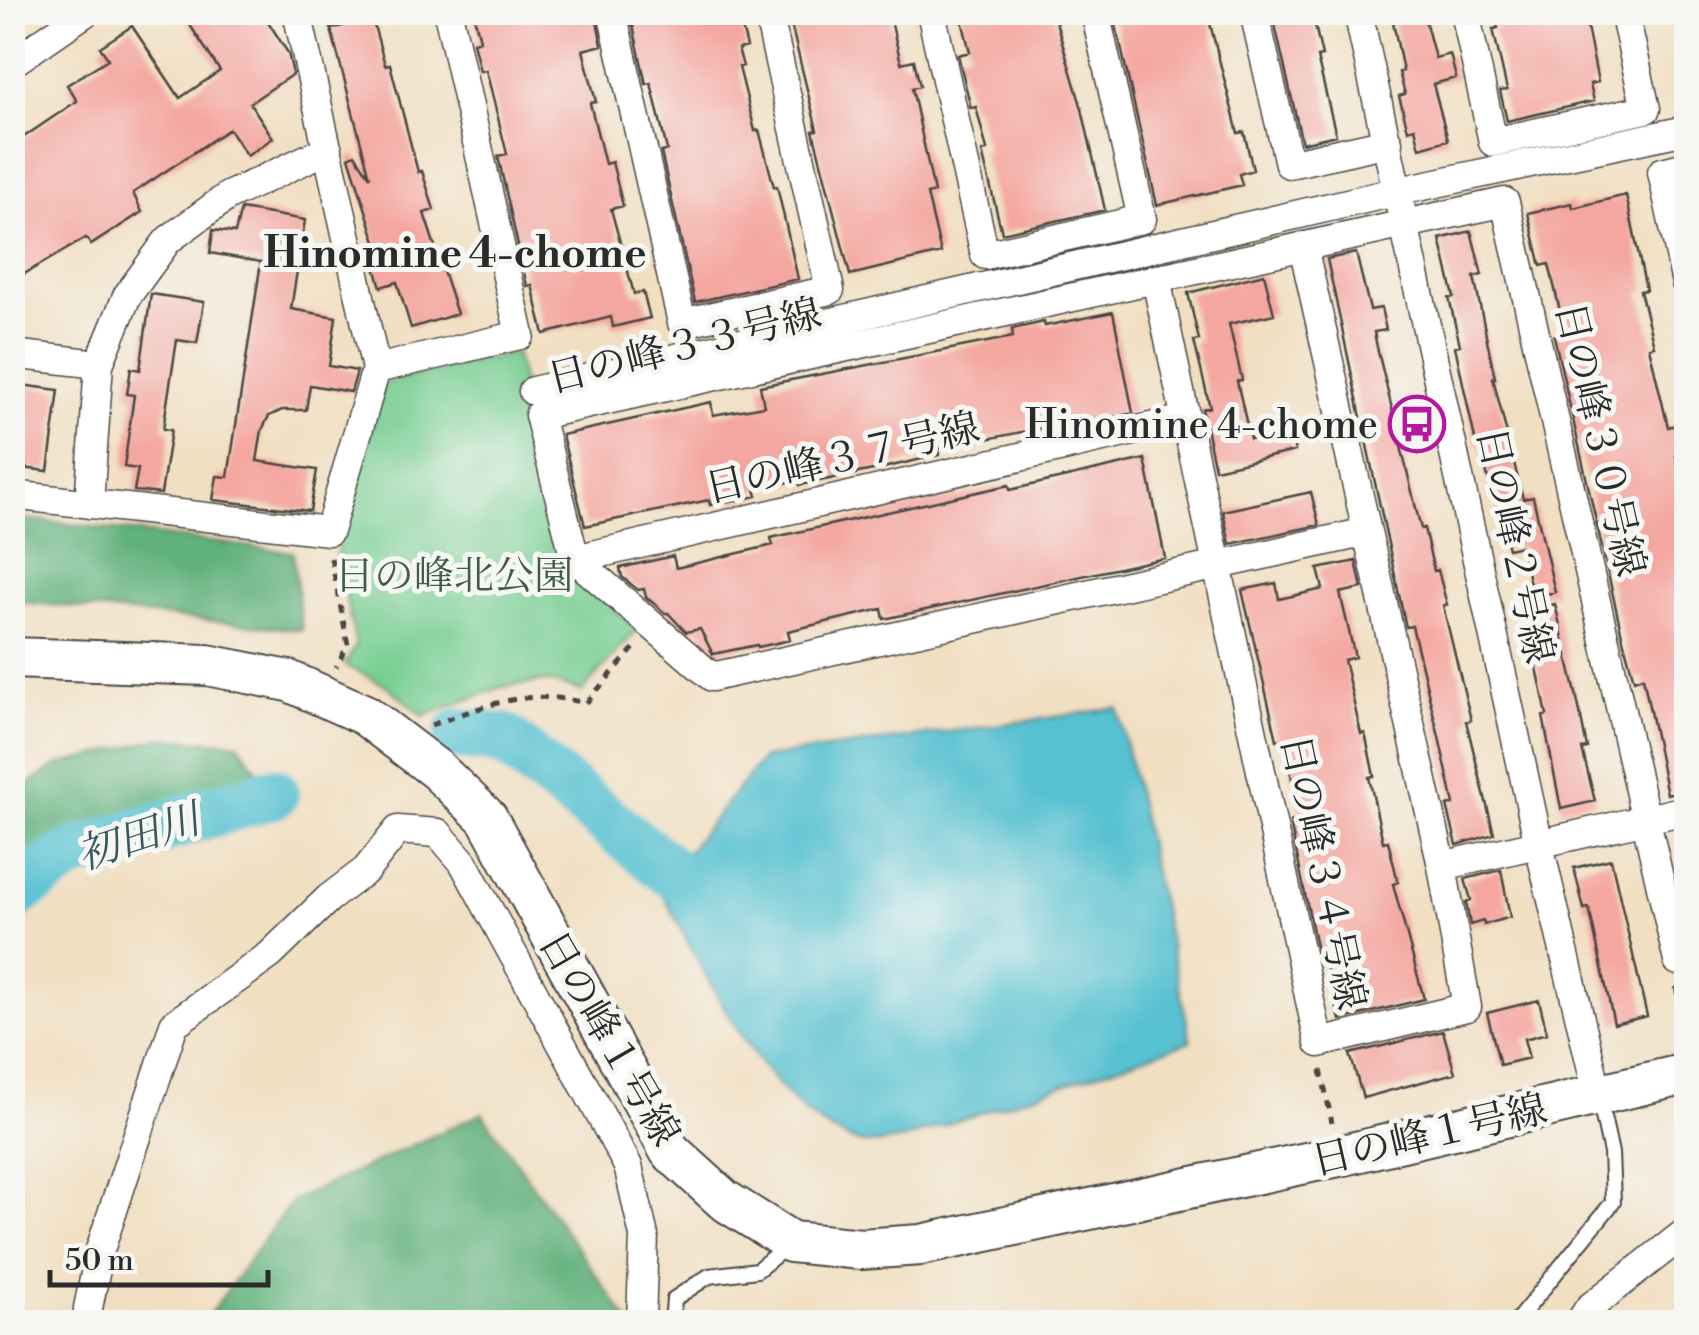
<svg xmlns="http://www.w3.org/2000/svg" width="1699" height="1335" viewBox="0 0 1699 1335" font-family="'Libre Bodoni','Noto Serif JP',serif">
	<rect width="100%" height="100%" fill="#f6f6f2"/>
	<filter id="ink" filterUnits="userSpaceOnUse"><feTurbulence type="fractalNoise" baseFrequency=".01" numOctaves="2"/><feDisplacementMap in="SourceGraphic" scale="20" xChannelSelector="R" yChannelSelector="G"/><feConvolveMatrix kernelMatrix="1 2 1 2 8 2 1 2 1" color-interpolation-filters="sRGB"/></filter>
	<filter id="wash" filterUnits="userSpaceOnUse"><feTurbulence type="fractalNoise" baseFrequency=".0048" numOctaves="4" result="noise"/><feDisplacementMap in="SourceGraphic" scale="40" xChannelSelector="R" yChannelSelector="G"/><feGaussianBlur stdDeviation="2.25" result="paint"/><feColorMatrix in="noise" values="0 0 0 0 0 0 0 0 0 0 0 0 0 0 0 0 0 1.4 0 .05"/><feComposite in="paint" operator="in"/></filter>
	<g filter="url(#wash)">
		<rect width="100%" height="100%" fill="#f1dfc2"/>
		<path fill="#77ce92" stroke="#517c5e" stroke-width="2.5" d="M515,352L566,567L638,629L582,691L547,681L501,687L424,716L387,686L345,665L356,645L336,554L384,383Z"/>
		<path fill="#61b17c" stroke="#466e54" stroke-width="2.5" d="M13,517L293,552L302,630L13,601Z
			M161,738L238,743L262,777L72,838L13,877V795L56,766Z
			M482,1113L629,1322H204L292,1201Z"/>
		<path fill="#56c1d1" stroke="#40767e" stroke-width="2.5" d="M1118,708L1191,1041L904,1139C890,1141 871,1146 858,1142C766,1114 703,967 659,887L763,758Z"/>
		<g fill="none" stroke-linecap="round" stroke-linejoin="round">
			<path stroke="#56c1d1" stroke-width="52" d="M460,734L504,739L671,872
				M12,896L71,854L273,793"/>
		</g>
		<g id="blocks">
			<path fill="#f4a7a0" d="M203,12H262L288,53L293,74L250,103L273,138L247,156L229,129L133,193L142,212L91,245L86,238L12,281V145L77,101L67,85L108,59L100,47L132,26L180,98L220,71L188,22Z
				M473,12H595L602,45L583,50L596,102L590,103L605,164L612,162L623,206L611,209L634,294L643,292L650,318L613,327L611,317L544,334L532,285L527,286L498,156L507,154L486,70L480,71L473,42L480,40Z
				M630,12H732L735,25L741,24L747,47L738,49L743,66L739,67L755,131L759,130L774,187L777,186L798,279L695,302L661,152L667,150L651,83L646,84Z
				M788,12H889L901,63L914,60L920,86L912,88L934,192L927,194L941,253L850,275L813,131L817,130Z
				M960,12H1053L1082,109L1105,210L1002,233L982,152L987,150L976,107L971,108L958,55L970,52Z
				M1113,12H1207L1238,133L1244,132L1253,170L1239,174L1242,185L1157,205Z
				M1286,12H1312L1322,56L1317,57L1336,135L1302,143L1273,16Z
				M1391,12H1423L1435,58L1450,54L1456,78L1433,84L1448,140L1420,148L1415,128L1408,130L1399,96L1405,94L1399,72L1403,71Z
				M1495,12H1584L1598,82L1590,84L1594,101L1507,121L1500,91L1507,90L1493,29L1498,28Z
				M372,18L385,65L390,64L418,172L422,171L434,210L424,213L457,314L411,328L397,282L381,287L368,244L376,242L349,157L355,154L370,177L331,29Z
				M1626,195L1646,290L1640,291L1654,346L1649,347L1668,427L1676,425L1683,455L1676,456L1686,499V789L1667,794L1643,677L1634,680L1622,635L1554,336L1563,334V324L1549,264L1541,266L1528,213L1572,203L1573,208Z
				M241,209L305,220L291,309L336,317L329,366L357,371L351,392L310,385L306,410H282L269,416L262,430L257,461L317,470L310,511L213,500L217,476L228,477L261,262L210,253L213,230L235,233Z
				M1471,231L1482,275L1474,277L1495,378H1493L1523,499L1533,497L1555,592L1533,597L1521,546L1508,549L1493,486L1490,487L1480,443L1476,444L1455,346L1460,345L1449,298L1454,297L1440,239Z
				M1356,253L1370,310L1381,308L1386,330L1374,332L1377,347L1421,529L1424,528L1434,571L1438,570L1447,605L1443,606L1471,720L1466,721L1494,834L1457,845L1447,806L1454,804L1439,737L1412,626L1406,627L1327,259Z
				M1264,274L1274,314L1229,324L1242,380L1237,381L1250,439L1290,430L1295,451L1215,469L1202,409L1210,407L1194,341L1199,340L1188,293Z
				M151,294L204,302L197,343L177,340L163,429L171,430L161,494L134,491L138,469L124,467L134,395L127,394L131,368L140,370Z
				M1113,312L1133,413L1043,434L1041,428L938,449L939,455L883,468L800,485L799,480L755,489L757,496L743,499L710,505L709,500L585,526L562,435L711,402L713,415L764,406L760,386L1013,337L1012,329L1044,322L1045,326Z
				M21,385L59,390L48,471L12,467V418L16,419Z
				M1145,459L1165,558L884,619L882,609L788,631L790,640L758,647L757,645L713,654L700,629L686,632L668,613H665L646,597L644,589L638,590L622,577L620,568L673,556L676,568L773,545L771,538L1009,485L1010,490Z
				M1311,492L1319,525L1230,544L1223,511Z
				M1356,561L1362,588L1340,593L1355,657L1344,660L1361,734L1365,733L1374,776L1369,777L1383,842L1388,841L1398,882L1393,884L1424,999L1340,1020L1322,949L1317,951L1290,822L1301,819L1283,739L1277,740L1242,590L1276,583L1279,599L1323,589L1318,569Z
				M1555,604L1577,698L1587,748L1582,749L1595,801L1561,809L1543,716L1547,715L1525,611Z
				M1611,859L1647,1016L1614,1024L1589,908L1584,909L1574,868Z
				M1501,870L1510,917L1484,925L1483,921L1470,925L1466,902L1471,900L1465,879Z
				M1539,1000L1547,1033L1524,1039L1529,1058L1500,1065L1487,1013Z
				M1443,1031L1455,1073L1363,1098L1350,1054Z"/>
		</g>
	</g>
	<g filter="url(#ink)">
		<use href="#blocks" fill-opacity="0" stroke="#494642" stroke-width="2.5"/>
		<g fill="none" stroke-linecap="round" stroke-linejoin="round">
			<g stroke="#494642" stroke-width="18">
				<path id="lane" d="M672,1322L674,1299L709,1276L757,1270L787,1246
					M1516,1322L1613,1202L1611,1153L1599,1098"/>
			</g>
			<g stroke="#494642" stroke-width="31">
				<path id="street" d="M297,12L376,369
					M612,12L682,323L830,290L768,12
					M931,12L985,255L1142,219L1095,12
					M1254,12L1289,164L1388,142
					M1358,12L1539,845L1598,1095
					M1465,12L1493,142L1646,109L1624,12
					M12,63L86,12
					M1686,166L1662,172L1686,283
					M1156,279L1319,1043L1467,1007L1442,866L1303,246
					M12,354L99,364
					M533,391L1399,191L1686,130
					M12,495L329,531L376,369L520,335L448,12
					M89,504L99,364L127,296L168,240L228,196L328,149
					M1367,532L712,677L575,559L539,415L1505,202L1678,961L1686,959
					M575,559L1186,419
					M1442,866L1686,810
					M88,1322V1308L100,1250L174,1024L270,955L329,898L366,870L398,830L438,833L463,862L628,1166L644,1236L641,1322
					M1580,1322L1589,1308L1686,1232"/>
			</g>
			<g stroke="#494642" stroke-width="44">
				<path id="secondary" d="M12,658L207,665L289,681L365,715L437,770L487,818L670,1151L724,1200L791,1242L861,1249L921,1245L1339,1156L1686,1074"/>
			</g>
			<path stroke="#494642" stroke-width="5" stroke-dasharray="8 8" stroke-linecap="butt" d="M331,558L348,645L336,667
				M431,725C489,705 523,688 586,703L635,647
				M1676,987L1686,1033
				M1321,1070L1332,1123"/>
			<use href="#lane" stroke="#fff" stroke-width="14"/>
			<use href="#street" stroke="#fff" stroke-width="28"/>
			<use href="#secondary" stroke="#fff" stroke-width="40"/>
		</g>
	</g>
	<defs>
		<g id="bus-ring" transform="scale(2.875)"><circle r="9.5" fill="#f6f6f2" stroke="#b5179e" stroke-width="1.5"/><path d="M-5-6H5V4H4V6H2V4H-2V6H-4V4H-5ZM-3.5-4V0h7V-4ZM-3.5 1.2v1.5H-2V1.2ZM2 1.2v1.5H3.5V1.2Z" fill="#b5179e"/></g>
	</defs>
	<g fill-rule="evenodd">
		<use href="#bus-ring" x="1417" y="424"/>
	</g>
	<g text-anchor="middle" stroke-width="10" stroke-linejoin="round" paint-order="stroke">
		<g font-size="40" fill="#2b2b2b" stroke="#f6f6f2">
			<text transform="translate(684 345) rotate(-14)" y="14">日の峰３３号線</text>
			<text transform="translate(1601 439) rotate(77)" y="14">日の峰３０号線</text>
			<text transform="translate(842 457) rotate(-13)" y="14">日の峰３７号線</text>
			<text transform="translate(1516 545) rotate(78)" y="14">日の峰２号線</text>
			<text transform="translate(1324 872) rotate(78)" y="14">日の峰３４号線</text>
			<text transform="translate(610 1038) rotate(60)" y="14">日の峰１号線</text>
			<text transform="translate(1429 1134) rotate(-13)" y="14">日の峰１号線</text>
		</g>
		<g font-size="40" fill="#2b2b2b" stroke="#f6f6f2" text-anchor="end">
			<text x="1378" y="438">Hinomine 4-chome</text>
		</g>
		<g font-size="40" fill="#425c4a" stroke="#f6f6f2">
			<text x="454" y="589">日の峰北公園</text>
		</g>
		<g font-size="42" font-weight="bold" fill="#2b2b2b" stroke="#f6f6f2">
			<text x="455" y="267">Hinomine 4-chome</text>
		</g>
		<g font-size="42" font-style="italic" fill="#38585d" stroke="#f6f6f2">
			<text transform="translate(138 836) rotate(-18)" y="15">初田川</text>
		</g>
	</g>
	<rect width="1699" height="1335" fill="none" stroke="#f6f6f2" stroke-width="50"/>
	<path d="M50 1270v15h218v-15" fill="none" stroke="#2b2b2b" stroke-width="5"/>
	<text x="65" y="1270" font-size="30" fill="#2b2b2b" stroke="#f6f6f2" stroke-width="8" paint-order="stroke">50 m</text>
</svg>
